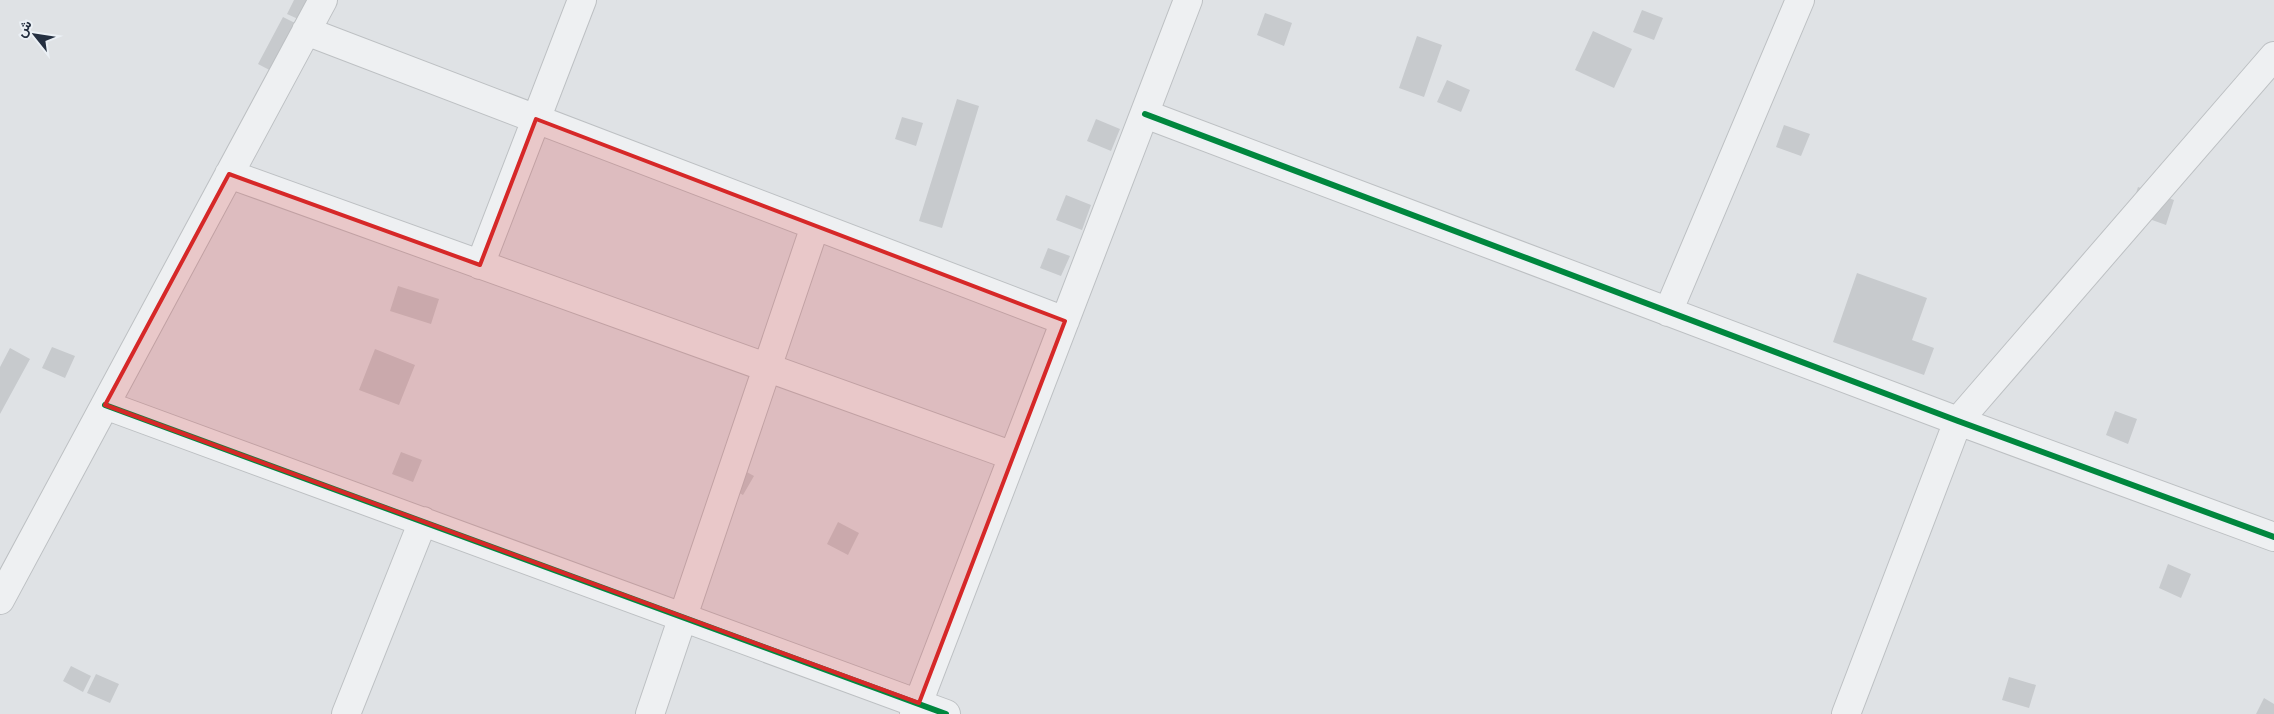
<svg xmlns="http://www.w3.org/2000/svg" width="2274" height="714" viewBox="0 0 2274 714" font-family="Jost,Vazirmatn,sans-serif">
	<rect width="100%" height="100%" fill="#dfe2e5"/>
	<path fill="#c7cacd" d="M294,0H312L307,23L287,14Z
		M1642,10L1663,18L1654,40L1633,32Z
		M1265,13L1292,23L1284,46L1257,35Z
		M283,17L305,28L281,76L258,64Z
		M1593,31L1632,49L1614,88L1575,70Z
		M1417,36L1442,45L1424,97L1399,88Z
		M1447,80L1470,90L1461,112L1437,102Z
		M957,99L979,106L942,228L919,221Z
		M902,117L923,123L916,146L895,139Z
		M1096,119L1120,129L1111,151L1087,141Z
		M1784,125L1810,134L1801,156L1776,147Z
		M2138,187L2174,200L2166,225L2130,212Z
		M1066,195L1091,205L1082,230L1056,220Z
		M1048,248L1070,256L1061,276L1040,268Z
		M1857,273L1927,298L1912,340L1934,348L1924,375L1833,342Z
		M398,286L439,299L431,324L390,311Z
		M52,347L75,356L65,378L42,368Z
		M10,348L30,359L0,414V367Z
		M375,349L415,365L399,405L359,390Z
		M2115,411L2137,419L2128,444L2106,435Z
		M401,452L422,460L413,482L392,474Z
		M725,460L754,476L743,495L714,479Z
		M838,522L859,533L848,555L827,544Z
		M2168,564L2191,574L2181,598L2159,588Z
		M71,666L91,676L83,692L63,681Z
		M96,674L119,684L110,703L87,693Z
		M2009,677L2036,685L2029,708L2002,700Z
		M2264,698L2274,704V714H2256Z"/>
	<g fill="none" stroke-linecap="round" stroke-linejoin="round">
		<g stroke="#bdc0c3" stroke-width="30">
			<path id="minor" d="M306,31L1065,321
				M1145,114L1958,421L2274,537
				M229,174L1013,456
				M480,265L582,0
				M1668,312L1800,0
				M105,405L946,714
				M0,600L323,0
				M346,714L423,521
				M650,714L815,226
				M914,714L1188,0
				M1846,714L1958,421L2274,56"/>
		</g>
		<use href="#minor" stroke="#eef0f2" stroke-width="28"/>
		<g stroke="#ebf0f5" stroke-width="9">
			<path id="cycleway" d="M1145,114L1958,421L2274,537
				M105,405L946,714"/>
		</g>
		<use href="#cycleway" stroke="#00873e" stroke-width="6"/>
	</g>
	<path fill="#d62828" fill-opacity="0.2" stroke="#d62828" stroke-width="4" stroke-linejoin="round" d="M536,119L1065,321L919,703L105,405L229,174L480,265Z"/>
	<g transform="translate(35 35) rotate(300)" stroke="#ebf0f5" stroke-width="4" paint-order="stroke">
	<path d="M0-4L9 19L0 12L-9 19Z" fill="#242f40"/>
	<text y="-8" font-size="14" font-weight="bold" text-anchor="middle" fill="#242f40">ش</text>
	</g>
</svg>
